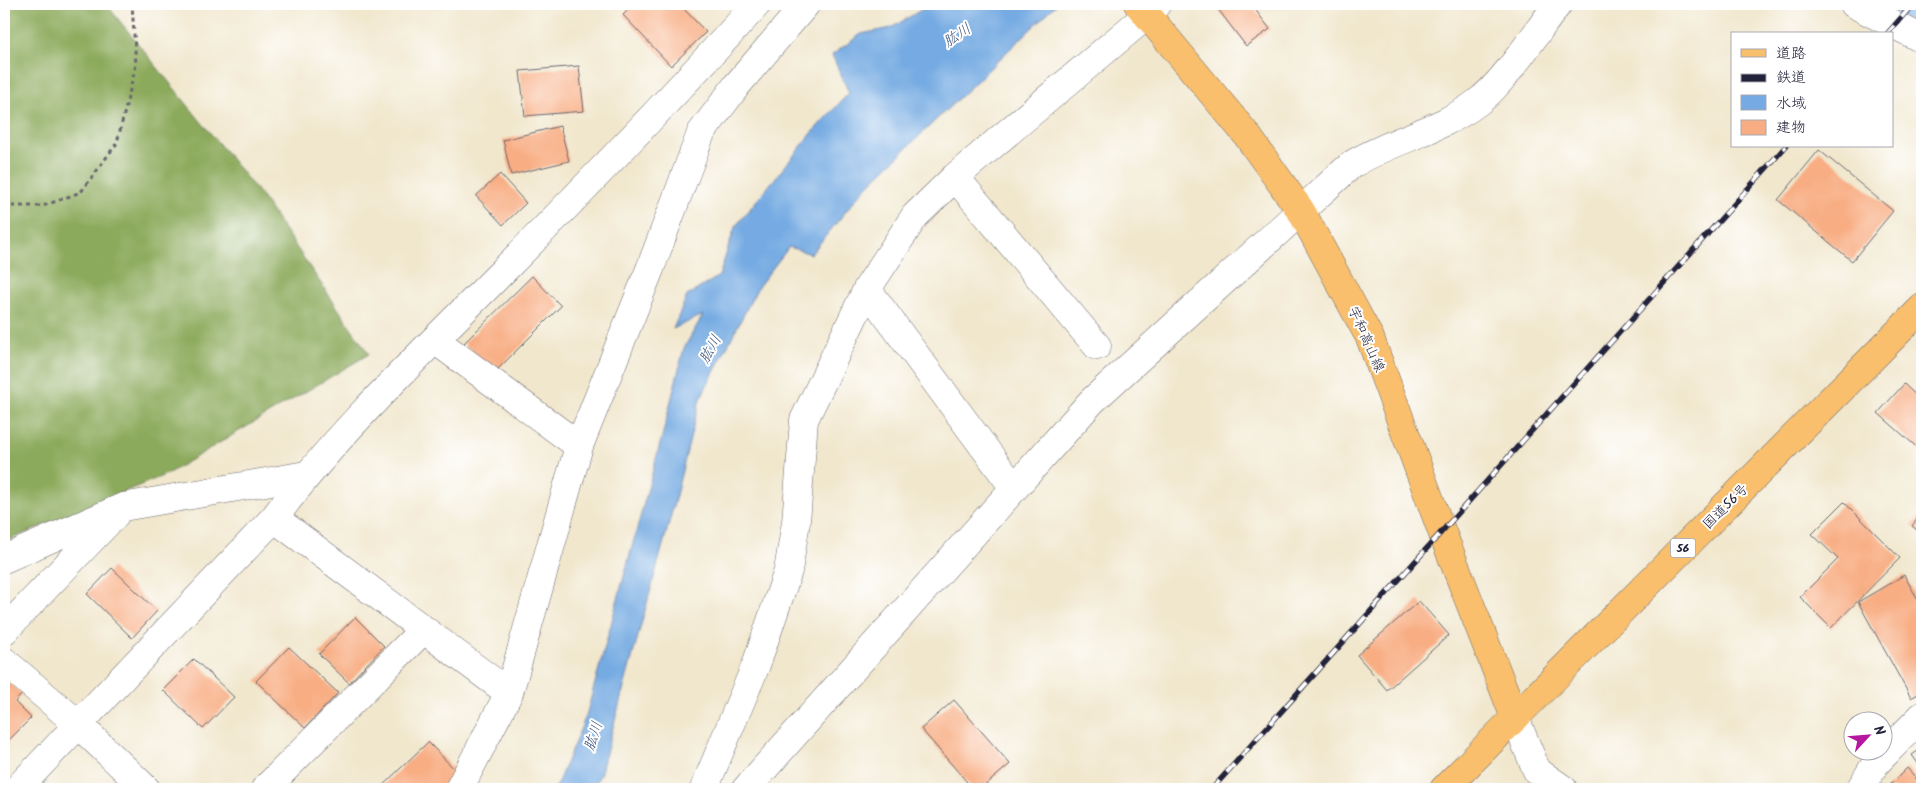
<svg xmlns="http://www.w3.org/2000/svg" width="1926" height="793" viewBox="0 0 1926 793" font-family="Kalam,'Klee One',sans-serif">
	<rect width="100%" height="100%" fill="#fff"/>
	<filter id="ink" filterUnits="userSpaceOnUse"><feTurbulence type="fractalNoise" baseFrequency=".02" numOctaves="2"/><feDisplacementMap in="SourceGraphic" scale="10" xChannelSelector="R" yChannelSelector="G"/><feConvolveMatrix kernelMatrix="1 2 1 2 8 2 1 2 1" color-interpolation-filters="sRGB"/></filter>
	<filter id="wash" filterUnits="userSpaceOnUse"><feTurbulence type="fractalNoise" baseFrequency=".0096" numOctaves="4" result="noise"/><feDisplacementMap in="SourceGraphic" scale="20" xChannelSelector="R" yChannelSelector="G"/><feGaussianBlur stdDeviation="1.12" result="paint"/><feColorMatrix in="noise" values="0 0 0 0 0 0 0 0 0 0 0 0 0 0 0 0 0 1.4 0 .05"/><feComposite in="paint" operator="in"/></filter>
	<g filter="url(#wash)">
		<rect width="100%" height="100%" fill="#f1e7cd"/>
		<path fill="#8caa5c" stroke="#57664c" d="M4,4H106L262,197L369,354L167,474L4,542Z"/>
		<path fill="#75aae2" stroke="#4c668e" d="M931,4H1057L865,188L811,254L789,247L758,287L700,399L669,523L600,775L592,789H555L586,716L663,433L684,348L703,315L673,329L687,296L719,276L735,227L818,126L849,93L832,55L861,34L891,28Z"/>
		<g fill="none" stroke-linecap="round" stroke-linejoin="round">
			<path stroke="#75aae2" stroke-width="58" d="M1904,4L1922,14"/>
		</g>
		<g id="blocks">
			<path fill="#f8ad83" d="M634,4H679L706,32L671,66L623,15Z
				M1214,4H1251L1270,29L1246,46Z
				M579,66L584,111L525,116L520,71Z
				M560,126L569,161L511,175L503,140Z
				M1819,150L1893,211L1852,261L1778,200Z
				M500,174L526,203L503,225L476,196Z
				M532,276L561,306L494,373L464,343Z
				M1904,384L1922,401L1921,451L1878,413Z
				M1844,502L1900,558L1831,628L1800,597L1838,559L1812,534Z
				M1922,513V534L1912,526Z
				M112,568L157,611L132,638L87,594Z
				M1904,575L1922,607V692L1911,698L1858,602Z
				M1419,601L1449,635L1387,690L1357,655Z
				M355,617L384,646L349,683L319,654Z
				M289,647L338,693L305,728L256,681Z
				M194,659L234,697L203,729L163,690Z
				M4,677L22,694L15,702L31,718L4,745Z
				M954,700L1010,764L981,789H973L921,729Z
				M428,742L461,776L448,789H379Z
				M1922,748V769L1912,755Z
				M1907,768L1922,785V789H1886Z"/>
		</g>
	</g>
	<g filter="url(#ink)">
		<use href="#blocks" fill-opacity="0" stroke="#6a676e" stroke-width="1"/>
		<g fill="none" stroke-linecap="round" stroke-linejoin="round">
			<g stroke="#6a676e" stroke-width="29">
				<path id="minor" d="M1854,4L1922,39
					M955,177L1097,346
					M867,289L1014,488
					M435,340L579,446
					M274,518L509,693
					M4,559L123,507L306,475
					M4,631L115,515
					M4,661L79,725L146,789
					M1515,718L1537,771L1563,789
					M17,789L274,518C341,428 426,349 505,269C591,182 675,94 757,4
					M265,789L423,630
					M459,789L509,693L579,446L650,269L701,133L737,85L806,4
					M704,789L756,665L788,571L796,522L804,420L867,289L915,216L955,177L1147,15L1157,4
					M746,789L1092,401L1351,165C1391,140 1440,131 1478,102C1504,83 1537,31 1558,4
					M1860,789L1876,763L1922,716"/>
			</g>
			<g stroke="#6a676e" stroke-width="29">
				<path id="major" d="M1138,4L1246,134L1301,211L1370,338L1442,532L1515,718"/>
			</g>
			<g stroke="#6a676e" stroke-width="29">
				<path id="highway" d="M1444,789L1922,308"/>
			</g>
			<path stroke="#6a676e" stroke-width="3" stroke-dasharray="4 4" stroke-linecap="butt" d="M4,206H43L81,192L117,143L136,65L132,4"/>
			<use href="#minor" stroke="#fff" stroke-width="28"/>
			<use href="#major" stroke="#f9bf6c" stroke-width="28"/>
			<use href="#highway" stroke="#f9bf6c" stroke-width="28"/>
			<g stroke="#22223b" stroke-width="5.5">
				<path id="rail" d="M1887,34L1913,4
					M1212,789L1786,146"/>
			</g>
			<use href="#rail" stroke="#fff" stroke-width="4" stroke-dasharray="11" stroke-linecap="butt"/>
		</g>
	</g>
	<g text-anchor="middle" stroke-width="4" stroke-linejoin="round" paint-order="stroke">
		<rect fill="#fff" stroke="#646476" stroke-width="1" x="1670.5" y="538.5" width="25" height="19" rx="4"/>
		<g font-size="12" font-weight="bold" fill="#22223b">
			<text x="1683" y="552">56</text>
		</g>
		<g font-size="14" fill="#22223b" stroke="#fff">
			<text transform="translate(1367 339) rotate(66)" y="5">宇和高山線</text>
			<text transform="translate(1725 506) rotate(-45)" y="5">国道56号</text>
		</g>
		<g font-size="15" font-style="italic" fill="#43587e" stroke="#fff">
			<text transform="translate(957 35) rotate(-34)" y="5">肱川</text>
			<text transform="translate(710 349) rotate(-61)" y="5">肱川</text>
			<text transform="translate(593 736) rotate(-72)" y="5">肱川</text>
		</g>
	</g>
	<rect width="1926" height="793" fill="none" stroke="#fff" stroke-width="20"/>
	<rect x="1731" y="32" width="162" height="115" fill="#ffffff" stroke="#a7a7b1"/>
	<rect x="1741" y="49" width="25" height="8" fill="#f9bf6c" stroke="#a7a7b1"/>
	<text x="1776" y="58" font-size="15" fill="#22223b">道路</text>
	<rect x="1741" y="74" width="25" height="8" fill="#22223b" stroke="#a7a7b1"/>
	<text x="1776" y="82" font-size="15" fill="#22223b">鉄道</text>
	<rect x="1741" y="95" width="25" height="15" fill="#75aae2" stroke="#a7a7b1"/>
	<text x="1776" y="108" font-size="15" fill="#22223b">水域</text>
	<rect x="1741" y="120" width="25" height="15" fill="#f8ad83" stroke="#a7a7b1"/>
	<text x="1776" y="132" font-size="15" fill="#22223b">建物</text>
	<g transform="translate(1868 736) rotate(64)"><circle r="24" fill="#ffffff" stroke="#a7a7b1"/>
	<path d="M0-4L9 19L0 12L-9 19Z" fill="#b5179e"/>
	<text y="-8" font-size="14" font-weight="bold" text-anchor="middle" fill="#22223b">N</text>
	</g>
</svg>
